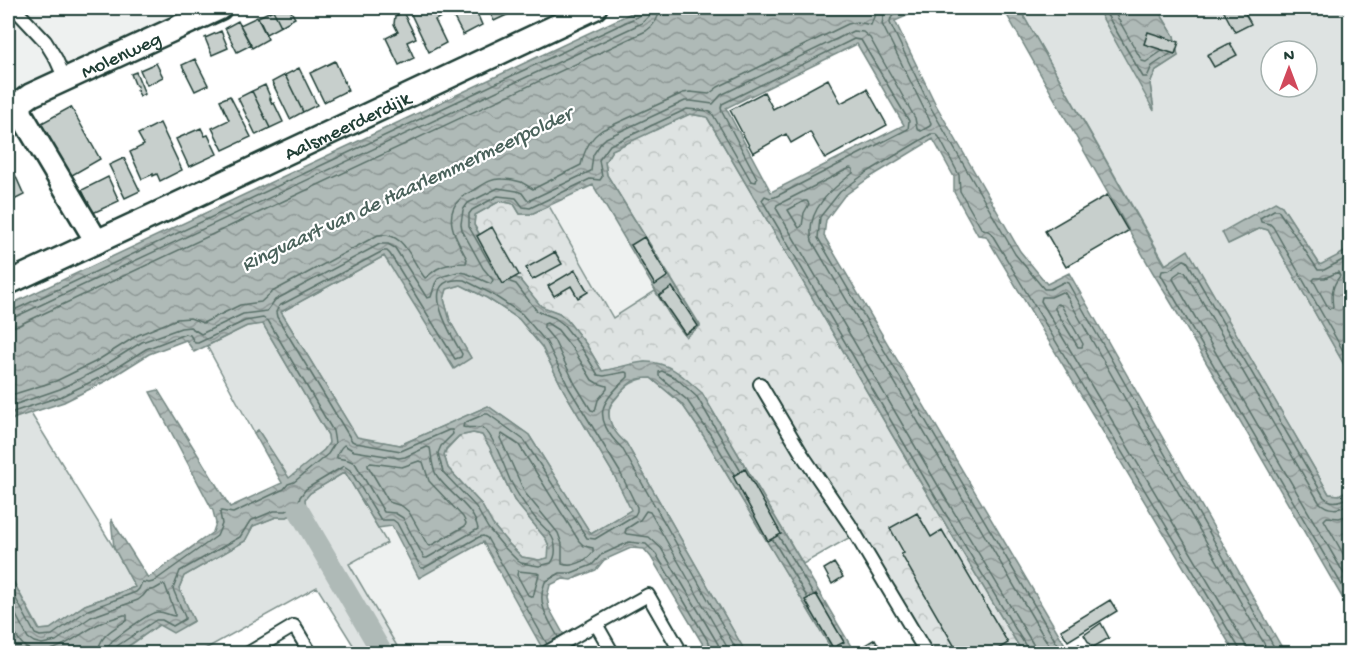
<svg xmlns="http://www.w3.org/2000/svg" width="1358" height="661" viewBox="0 0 1358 661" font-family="'Gochi Hand',sans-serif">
	<defs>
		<pattern id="forest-crowns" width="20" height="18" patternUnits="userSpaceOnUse" patternTransform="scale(1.5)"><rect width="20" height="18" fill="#dee3e2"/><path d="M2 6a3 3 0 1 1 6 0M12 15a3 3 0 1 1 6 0" fill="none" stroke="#bec4c2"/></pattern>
		<pattern id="water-waves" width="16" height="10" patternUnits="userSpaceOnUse" patternTransform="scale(1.5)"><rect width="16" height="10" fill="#afbab7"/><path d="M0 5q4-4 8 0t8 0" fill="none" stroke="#8e9896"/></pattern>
	</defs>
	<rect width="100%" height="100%" fill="#fff"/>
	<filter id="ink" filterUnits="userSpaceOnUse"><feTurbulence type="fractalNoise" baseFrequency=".0167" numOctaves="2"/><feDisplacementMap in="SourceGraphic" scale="12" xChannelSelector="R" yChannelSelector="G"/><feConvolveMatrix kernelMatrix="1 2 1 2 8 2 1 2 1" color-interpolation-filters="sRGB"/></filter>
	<g filter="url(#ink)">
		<path fill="#eef1f0" d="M8,8H247L8,113Z
			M593,184L655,291L613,318L549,206Z
			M392,526L419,578L483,542L545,653H401L349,564L387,543L378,528Z"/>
		<path fill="#dee3e2" stroke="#7e908b" stroke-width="1.5" fill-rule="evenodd" d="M1019,8H1097L1154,109L1150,84L1156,70L1178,56L1174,36L1157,8H1350V249L1321,266L1282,206L1228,244L1261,228L1268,230L1350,375V489L1339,495L1329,494L1188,251L1166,265ZM1271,51H1307V87H1271Z
			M384,256L471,358L450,321L444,299L447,289L461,285L487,298L519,319L542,347L564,391L614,475L632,510L591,534L529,435L488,406L400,445L357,438L281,312Z
			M263,324L328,435L329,443L324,450L289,479L258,430L254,433L207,346L247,326Z
			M645,378H651L682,404L705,438L834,653H746L626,443C616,435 604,419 611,405C613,401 618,397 620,393C628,385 633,381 645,378Z
			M30,412L114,548L135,587L85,605L50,629L40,630L8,572V423L15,418Z
			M345,472L387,543L349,564L401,653H358L317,587L198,653L118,654L159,625L194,621L179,588L184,576L245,541L253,526L276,517H287L305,508V499L310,493Z"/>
		<path fill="url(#forest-crowns)" stroke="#7e908b" stroke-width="1.5" d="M689,114L707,117L901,450L1023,653H931L852,536L803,564L702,393L645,362L602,371L586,344L567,320L559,313L541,307L519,279L506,275L495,261L474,225L475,215L500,201L514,204L520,214H531L549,206L613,318L655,291L671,317L686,336L700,325L607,175L605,161L612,150Z
			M473,433L482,435L489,446L514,500L546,539L549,546V558L539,560L522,557L507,542L493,525L481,504L448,468L444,455L446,450L459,436Z"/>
		<path fill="url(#water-waves)" stroke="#758883" stroke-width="1.5" fill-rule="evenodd" d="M642,8H924L895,21L936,105L1020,251L1047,284L1069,273L1285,653H1235L986,236L978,235L954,192V177L933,139L869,178L844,196L826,220L824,236L1070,653H1023L901,450L707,117L690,114L612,150L605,162L607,175L700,326L686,337L671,317L593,185L531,214H520L514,204L500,201L475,215L474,225L495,261L506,275L519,279L541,306L559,313L567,320L586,344L602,371C616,369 630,363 645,362C669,361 685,378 702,393L855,653H834L705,438L682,404L651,378C636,378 632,380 622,391C619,395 612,401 610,406C605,420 616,435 626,443L746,653H708L651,557L644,549L631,548L604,560L596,570L571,580L563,579L550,585L547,597L549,608L574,653H545L483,542L419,578L392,526L378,528L345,472L310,493L305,499L306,508L287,517H276L253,526L245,541L184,576L179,588L194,621L173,633L159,625L118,653H8V572L39,630L50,629L85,605L135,587L114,548L111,519L148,578L213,532L216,523L213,511L150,392L158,390L230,507L282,483L254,433L258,430L289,478L324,450L329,443L328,435L263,324L247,326L194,352L186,340L149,354L106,381L64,402L15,418L8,423V309L9,305ZM857,44L904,125L771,192L726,108ZM384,256L454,369L471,358L450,321L444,299L447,289L461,285L487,298L519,319L542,347L564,391L614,475L631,510L591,534L529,435L488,406L400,445L357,437L281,312ZM473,433L482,435L489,446L514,500L546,539L549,546L548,558L539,560L522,557L507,542L493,525L481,504L448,468L444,455L446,449L459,436Z
			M1003,8H1019L1165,265L1188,250L1329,494L1339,495L1350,489V611L1191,336L1152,271Z
			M1097,8H1157L1174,36L1178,56L1156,70L1150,84L1154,111Z
			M1275,202L1282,206L1320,265L1350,249V282L1345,295L1350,315V375L1268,230L1261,228L1228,244L1222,232Z"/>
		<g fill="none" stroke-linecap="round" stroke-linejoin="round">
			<path stroke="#596f68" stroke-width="1.5" d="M909,8C901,11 890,13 890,23L931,108L1015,254L1044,289H1050L1064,282L1068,283L1278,654
				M1103,8L1143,77H1147L1152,66L1170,54
				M1112,8L1142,61L1146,62L1162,51
				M804,201H807L809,204L804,213L802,226L799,228L788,210Z
				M383,251H387L390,254L455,359L461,357L462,354C451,335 414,275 464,280L490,293L522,314L547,343L569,388L620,472L637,507V511L635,515L595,539L587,538L524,440L488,414H485L464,423L463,427C469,429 478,425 485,430C494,436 505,469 510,480C517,494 526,507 536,519C541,525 548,530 552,537C556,544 557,556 551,563L539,566L521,563L518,561L503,546L488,528L476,507L443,472L438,453L441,446L453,434L452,430H449L401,451L356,443L352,441L277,317L276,312L279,306Z
				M1350,256L1324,270H1318L1278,210H1274L1260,218L1261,222L1270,224L1273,227L1350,363
				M493,269L469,227V214L472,210L498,196L516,198L523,207L530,208L590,179L600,180L602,177L599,160L610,145L687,109L708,111L712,113L751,181L756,182L757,178L722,112L721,108L722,104L854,39L861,40L909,121L908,129L775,197L770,198L765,196L762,200L936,498L1027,648L1028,654
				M1338,272L1340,276C1332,286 1331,294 1333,307L1329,309L1313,280L1315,278H1325Z
				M510,282L516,284L537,311L555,318L563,324L581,347L598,375L604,376L625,372L628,373V377C621,384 611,392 606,402C596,418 610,437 622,448L739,654
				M1057,304L1061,305L1083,344L1082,347H1078L1055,309V306Z
				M8,311H12L639,16L642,13L643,8
				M8,319L15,317L642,23L649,16L650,8
				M547,323L558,330L575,352L592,380L597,383L607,386V389L598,400L595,411L591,410L575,384L554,340L544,328V324Z
				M8,328L19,325L646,31C655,25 659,18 660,8
				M8,396L56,381L95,362L138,335L177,319L190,318L203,323L240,305L261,302L272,292L378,235C405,231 411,261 425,278C429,276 432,272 437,269C445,264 457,263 466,263L467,259C458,242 441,217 460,199C464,194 471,192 476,189C484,184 492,178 502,179C508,179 515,180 521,182C525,184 529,187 533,189L581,165C584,151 590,138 602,130L683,93L690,92L709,94L718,87L848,24L857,22L871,25L877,8
				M8,407L60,389L99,369L142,342L181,328L190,327L201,334L243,314L267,311L275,300L380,244H388L395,248L427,298L431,297L435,284L438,279L444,276L458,272L466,273L491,284L493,280L483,268L462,230L461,224L463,210L468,203L498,188L517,191L522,193L527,200H530L591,171L593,155L601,143L606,138L685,101H691L713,104L721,95L853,31L863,32L870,38L915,118L917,129L921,131L930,126L931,123L882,24L884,14L891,8
				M8,416L13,412L28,407L62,396L103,376L146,349L185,334L190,335L195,343H198L245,321L263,318L269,322L333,431L335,443L328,454L294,482L288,484L284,489L233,513L221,511L220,513L222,524L217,536L153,582L149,583L142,582L139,589L136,592L88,610L52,635L40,636L35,634L8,584
				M502,434L519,445L579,541L584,546L593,548V552C586,561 573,568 562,564V544L558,533L525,493L500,438Z
				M344,445L354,451L399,458L405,457L427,447L430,448C432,456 431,467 437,476C449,494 474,507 478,529L427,558H424L403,518L395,513L384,512L355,463L348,460L337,458C336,455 341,447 344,445Z
				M419,461L423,462L429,481L463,517L466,523L465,526L430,546L427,544L409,512L402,506L389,502L368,466V464L371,463L402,467Z
				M734,474L710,434L687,400L659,376V372L662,371L676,378L697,397L740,470
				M1350,496C1342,501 1332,505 1324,497L1187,261L1184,260L1169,270L1162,271L1161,275L1350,599
				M1350,504C1340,510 1328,511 1319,502L1185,272L1181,271L1174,276L1173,279L1350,584
				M1350,515L1339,518L1327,517L1324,520L1350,566
				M779,537L813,594
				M773,540L807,597
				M518,571L537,573L539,574L533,597L528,595L517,575Z
				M8,600L28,638L34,642L42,644L56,641L91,617L138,600L143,596L147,591L155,589L162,585H165L175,613V616C169,616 164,611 157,612C147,613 121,635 112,641L108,647L107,654
				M8,619C12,628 17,640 25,647C48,661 74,638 93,627C102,621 114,618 124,615H127V620C113,629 99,635 98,654
				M558,637C548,618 536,604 545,582L560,573H571L592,565L601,555L629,542L646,544L656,554L712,648L713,654
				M115,654V650L117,646L156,620H162L173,626L185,619V617L173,589L180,571L240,537L250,521L274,511H286L298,505L300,497L306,489L344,466L350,470L381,520H393L397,523L421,568H424L479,537L483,536L487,538L547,644
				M720,654L718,644L661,548L649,537L627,534L625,533L626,529L640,520L646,511L650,512L731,654
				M1035,654L1033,644L943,494L776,208L777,205L850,168L853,169V173C832,189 805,210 812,241L1054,654
				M1063,654L818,238L820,217L840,192L866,173L931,134H936L939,137L959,175L960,191L981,228L988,231L991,233L1239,648L1240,654
				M1247,654L1245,644L1041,301L1042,297H1051L1062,292L1065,293L1270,654"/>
			<path stroke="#afbab7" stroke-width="21" d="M299,511L383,654"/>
		</g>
		<path fill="#c7cfcc" stroke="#1f3d34" stroke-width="1.5" d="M278,8H289L295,18L281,26L273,10Z
			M408,8H439L443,16L435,20L446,43L429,52Z
			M465,8H472L474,12L476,11L482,25L463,35L452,14Z
			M488,8H509L511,13L494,21Z
			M1222,8H1242L1251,24L1235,32Z
			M273,10L281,26L266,34L258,17Z
			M403,12L416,38L407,42L414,58L399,65L386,38L398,32L394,24L395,16Z
			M257,17L268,39L252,48L240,25Z
			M238,21L251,45L237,52L225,28Z
			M221,31L228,48L212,55L205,38Z
			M1148,32L1179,42L1175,54L1144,44Z
			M1230,43L1237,55L1214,67L1207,55Z
			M195,59L208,85L195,91L182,65Z
			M335,61L348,90L324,102L310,73Z
			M156,63L163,77L147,85L140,70Z
			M299,68L317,105L303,112L285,75Z
			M136,72L145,94L140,96L137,90L138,86L135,84L131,74Z
			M285,75L303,112L290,119L272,82Z
			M828,79L841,103L867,89L887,125L825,159L810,132L791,143L786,134L753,153L730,110L764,92L773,109Z
			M265,85L271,99H270L272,104L274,103L283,122L270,128L252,91Z
			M252,91L270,128L256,135L238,98Z
			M230,96L251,137L223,150L212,128L229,120L220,100Z
			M71,107L100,159L67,178L38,125Z
			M160,123L182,170L160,181L157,174L153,176V174L142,179L130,152L144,145L138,134Z
			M201,128L205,136L208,135L217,154L189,167L176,139Z
			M124,158L140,191L125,198L109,165Z
			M8,159L24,195L8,203Z
			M108,177L119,201L93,213L82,190Z
			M1107,195L1128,231L1066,267L1045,231Z
			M492,227L519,275L503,284L477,236Z
			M644,237L668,276L655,285L631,245Z
			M555,252L562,264L532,280L526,268Z
			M575,270L588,292L578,298L571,286L554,296L548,286Z
			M672,287L698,326L685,334L659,296Z
			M745,469L781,534L768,541L733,476Z
			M917,513L931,537L942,530L1008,643L990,654H959L901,554L904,553L890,528Z
			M834,563L843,577L832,584L824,569Z
			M816,594L844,642L833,648L805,600Z
			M1110,600L1117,611L1068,641L1061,630Z
			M1101,623L1109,638L1092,648L1084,635Z
			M875,639L880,648L870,654L865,645Z
			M1079,644L1085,654H1070L1068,651Z"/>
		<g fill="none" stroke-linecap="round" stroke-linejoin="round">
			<g stroke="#1f3d34" stroke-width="16">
				<path id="service" d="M14,8L45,41L56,59L65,79
					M760,384L803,456L850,525L927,654
					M596,624L648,595L682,654
					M247,654L294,626L311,654
					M544,654L596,624L613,654"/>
			</g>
			<g stroke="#1f3d34" stroke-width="27">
				<g id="minor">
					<path id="s1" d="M97,242L21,114L20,103L31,95L220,8"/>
					<path id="s2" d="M8,283L165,210L595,8"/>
				</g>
			</g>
			<use href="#service" stroke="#fff" stroke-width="12"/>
			<use href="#minor" stroke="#fff" stroke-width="22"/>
		</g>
	</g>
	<g text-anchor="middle" stroke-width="4.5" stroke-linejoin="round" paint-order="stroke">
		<g font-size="20" fill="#1f3d34" stroke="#fff">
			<text dy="7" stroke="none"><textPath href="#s1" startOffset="272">Molenweg</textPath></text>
			<text dy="7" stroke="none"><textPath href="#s2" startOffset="374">Aalsmeerderdijk</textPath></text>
		</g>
		<g font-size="21" font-style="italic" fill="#4a625b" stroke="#fff">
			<text transform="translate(406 188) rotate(-25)" y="7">Ringvaart van de Haarlemmermeerpolder</text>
		</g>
	</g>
	<rect width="1358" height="661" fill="none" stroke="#fff" stroke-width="30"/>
	<rect x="15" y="15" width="1328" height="631" fill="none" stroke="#1f3d34" stroke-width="2" filter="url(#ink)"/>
	<g transform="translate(1289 69)"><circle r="28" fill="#ffffff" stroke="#a5b1ae" stroke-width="1.5"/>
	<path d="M0-4.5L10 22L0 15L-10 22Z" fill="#d1495b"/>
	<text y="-9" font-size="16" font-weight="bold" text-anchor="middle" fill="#1f3d34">N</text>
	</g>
</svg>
